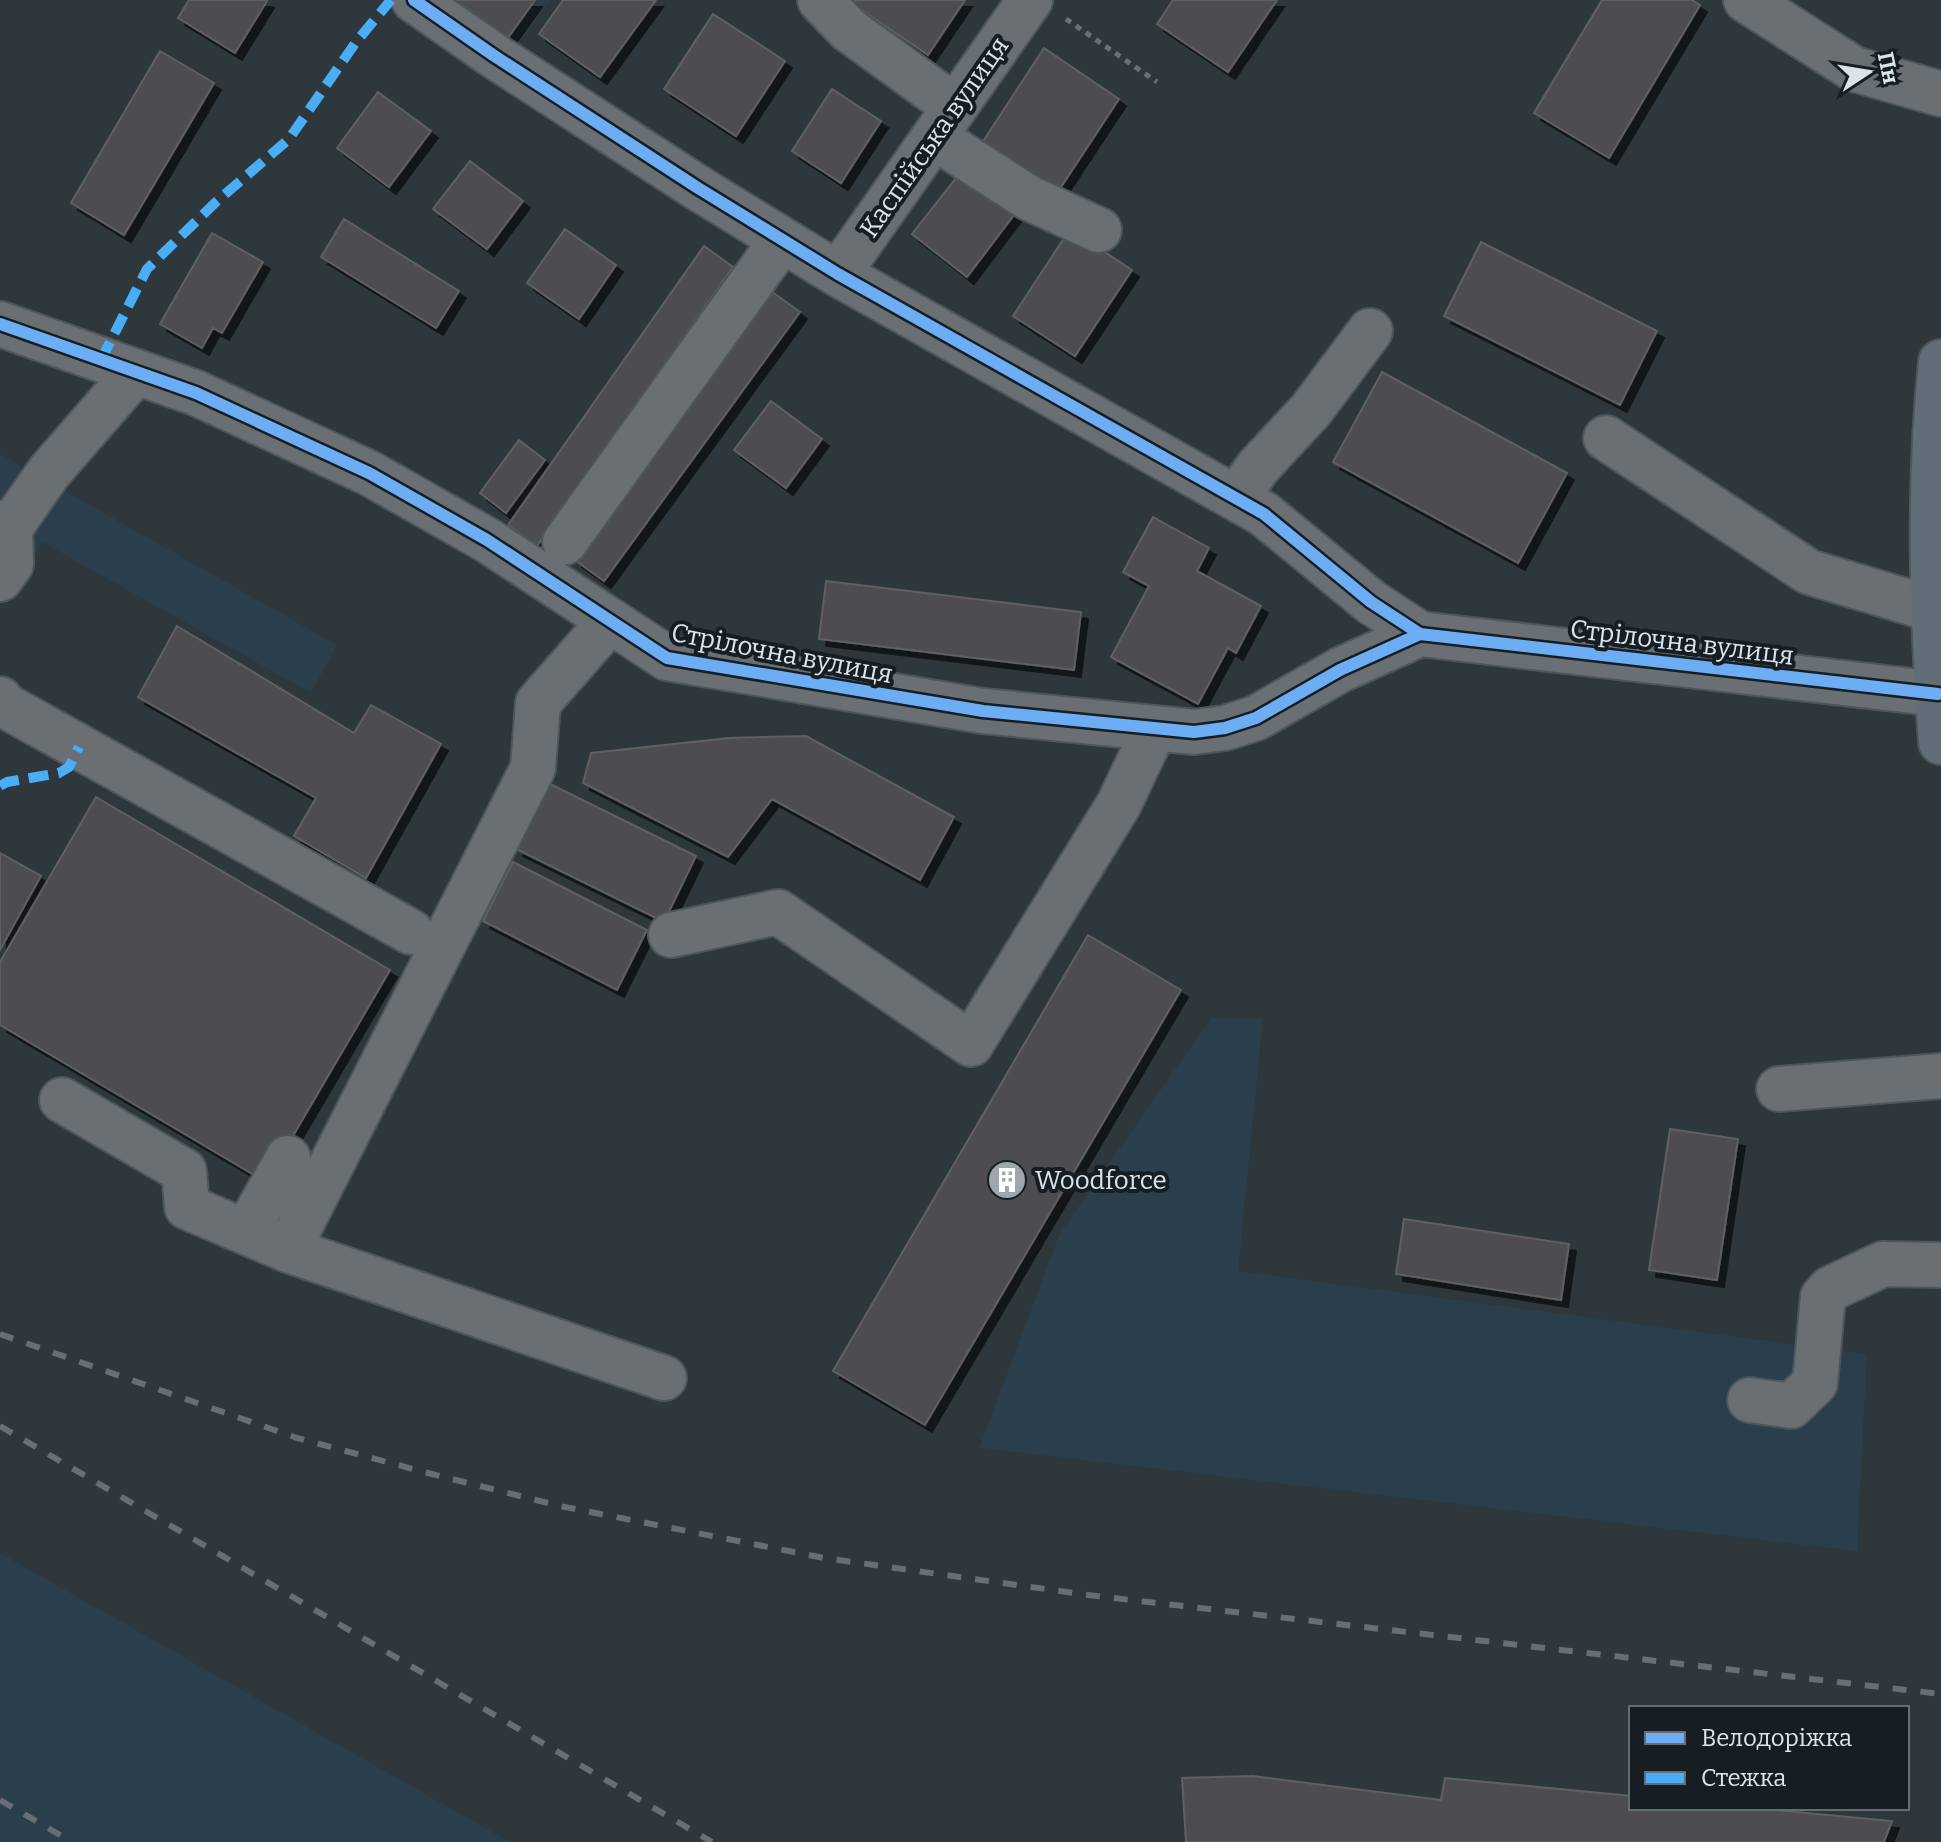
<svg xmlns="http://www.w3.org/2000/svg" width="1941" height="1842" viewBox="0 0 1941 1842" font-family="Bitter,serif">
	<defs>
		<filter id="shadow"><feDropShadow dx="7" dy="7" stdDeviation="0" flood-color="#0009"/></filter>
	</defs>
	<rect width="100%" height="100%" fill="#2e373c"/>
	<path fill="#2a3e4c" d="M440,0H551L511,54Z
		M0,454L337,645L311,693L42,542L11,598L0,592Z
		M1211,1018L1263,1019L1238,1271L1867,1354L1857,1551L979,1448L1060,1233Z
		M0,1553L510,1842H0Z"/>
	<path fill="#4d4e51" stroke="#605f62" stroke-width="2" filter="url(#shadow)" d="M189,0H265L267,1L235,53L178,18Z
		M453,0H535L507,39Z
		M563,0H656L600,77L539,34Z
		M851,0H965L928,55L850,2Z
		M1173,0H1277L1228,72L1157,24Z
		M1602,0H1692L1700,5L1609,158L1534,113Z
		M713,14L785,61L736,136L664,89Z
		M1044,48L1119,99L1057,193L982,143Z
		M160,51L214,83L124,235L71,203Z
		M832,89L881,121L841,183L792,151Z
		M378,92L431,131L389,187L337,148Z
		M470,161L523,201L487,249L433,209Z
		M960,173L1014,215L967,277L912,234Z
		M344,219L459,291L436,328L321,257Z
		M565,229L616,265L579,319L527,283Z
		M1070,229L1132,270L1075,356L1013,316Z
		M212,233L263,262L222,333L213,328L202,348L160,324Z
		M1481,242L1657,331L1620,405L1444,316Z
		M704,246L733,267L537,546L508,525Z
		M771,291L800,312L604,581L575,560Z
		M1382,372L1567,473L1518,563L1333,462Z
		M771,401L822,439L786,488L734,450Z
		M519,440L545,460L506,513L480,493Z
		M1153,517L1209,548L1197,571L1261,606L1236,653L1228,648L1198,704L1111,657L1149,586L1123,572Z
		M826,581L1081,612L1074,670L819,639Z
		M177,626L354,733L371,705L441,744L366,878L294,836L316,798L138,697Z
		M806,736L954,817L920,880L772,799L728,857L583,783L591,753L729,738Z
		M548,783L696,856L664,922L516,849Z
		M96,797L390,970L266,1182L0,1025V962Z
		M0,853L41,876L0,950Z
		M513,862L647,930L617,990L483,921Z
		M1088,935L1181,990L925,1425L833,1371Z
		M1670,1129L1738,1139L1717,1280L1649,1270Z
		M1404,1219L1569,1244L1561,1300L1396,1274Z
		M1253,1776L1441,1800L1445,1778L1631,1796V1808H1754L1892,1821L1884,1842H1186L1182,1778Z"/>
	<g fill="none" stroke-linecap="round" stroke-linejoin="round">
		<g stroke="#4e565b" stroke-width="48">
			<path id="minor" d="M414,0L493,55L698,188L838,274L1264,514L1371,602L1420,634L1938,694
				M820,0L849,30L955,107
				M1746,0L1854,69L1941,94
				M934,137L1029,198L1099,230
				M838,274L1030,0
				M0,324L196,393L369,473L487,540L667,658L983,711L1194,732L1225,728L1256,718L1340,670L1420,634
				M1606,438L1809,572L1935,610
				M1236,498L1258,467L1311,410L1370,331
				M0,523L10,528L49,472L136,372
				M565,542L782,240
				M0,579L11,564L10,528
				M0,699L4,705L411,932
				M671,935L778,912L971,1044L1119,804L1155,728
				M1779,1089L1941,1076
				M62,1100L184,1171L187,1207L288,1250L533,768L538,703L610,621
				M246,1232L288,1158
				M288,1250L664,1378
				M1750,1400L1791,1406L1815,1383L1823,1297L1830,1289L1883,1264L1941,1265"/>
		</g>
		<g stroke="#4e565b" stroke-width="48">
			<path id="major" d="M1941,362C1928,487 1932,616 1941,742"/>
		</g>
		<path stroke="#6a7175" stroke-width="5" stroke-dasharray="6 6" stroke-linecap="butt" d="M1066,19L1157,82"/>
		<use href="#minor" stroke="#696f73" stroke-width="44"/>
		<use href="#major" stroke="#616e78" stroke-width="44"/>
		<path stroke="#686e73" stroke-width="6" stroke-dasharray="14 14" stroke-linecap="butt" d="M0,1334L297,1438L428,1473L560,1506L824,1558L1088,1595L1941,1694
			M0,1426L712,1842
			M0,1800L72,1842"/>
		<path stroke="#49aef6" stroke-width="10" stroke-dasharray="20 10" stroke-linecap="butt" d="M101,360L147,269L216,202L289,139L356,42L391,0
			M0,786L7,782L59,773L69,767L79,747"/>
		<g stroke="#171e23" stroke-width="17">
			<path id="cycleway" d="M414,0L493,55L698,188L838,274L1264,514L1371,602L1420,634L1938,694
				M0,324L196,393L369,473L487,540L667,658L983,711L1194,732L1225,728L1256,718L1340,670L1420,634"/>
		</g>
		<use href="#cycleway" stroke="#6dadf4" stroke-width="12"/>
	</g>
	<defs>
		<g id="building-disc" transform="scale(2)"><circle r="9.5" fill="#9ea7ae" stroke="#171e23"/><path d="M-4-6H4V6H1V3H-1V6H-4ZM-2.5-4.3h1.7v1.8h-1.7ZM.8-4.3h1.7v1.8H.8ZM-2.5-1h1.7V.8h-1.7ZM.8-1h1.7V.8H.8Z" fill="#fff"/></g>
	</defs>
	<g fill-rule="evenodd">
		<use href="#building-disc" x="1007" y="1180"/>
	</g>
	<g text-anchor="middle" stroke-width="8" stroke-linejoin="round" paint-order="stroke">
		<g font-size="26" fill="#dae4eb" stroke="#171e23">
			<text transform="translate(934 137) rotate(-55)" y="9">Каспійська вулиця</text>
			<text transform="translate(1682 642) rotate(7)" y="9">Стрілочна вулиця</text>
			<text transform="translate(782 653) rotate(11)" y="9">Стрілочна вулиця</text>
		</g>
		<g font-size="26" fill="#dae4eb" stroke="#171e23" text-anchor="start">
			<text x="1035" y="1189">Woodforce</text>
		</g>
	</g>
	<rect x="1629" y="1706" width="280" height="104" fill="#171e23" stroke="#656d73" stroke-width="2"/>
	<rect x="1645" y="1732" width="40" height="12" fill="#6dadf4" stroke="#656d73" stroke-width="2"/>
	<text x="1701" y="1746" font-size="24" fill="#dae4eb">Велодоріжка</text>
	<rect x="1645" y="1772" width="40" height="12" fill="#49aef6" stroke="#656d73" stroke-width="2"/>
	<text x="1701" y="1786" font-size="24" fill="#dae4eb">Стежка</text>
	<g transform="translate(1869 72) rotate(78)" stroke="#171e23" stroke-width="6" paint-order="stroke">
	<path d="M0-6L14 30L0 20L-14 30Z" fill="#dae4eb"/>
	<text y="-12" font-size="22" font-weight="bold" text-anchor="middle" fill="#dae4eb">Пн</text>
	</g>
</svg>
